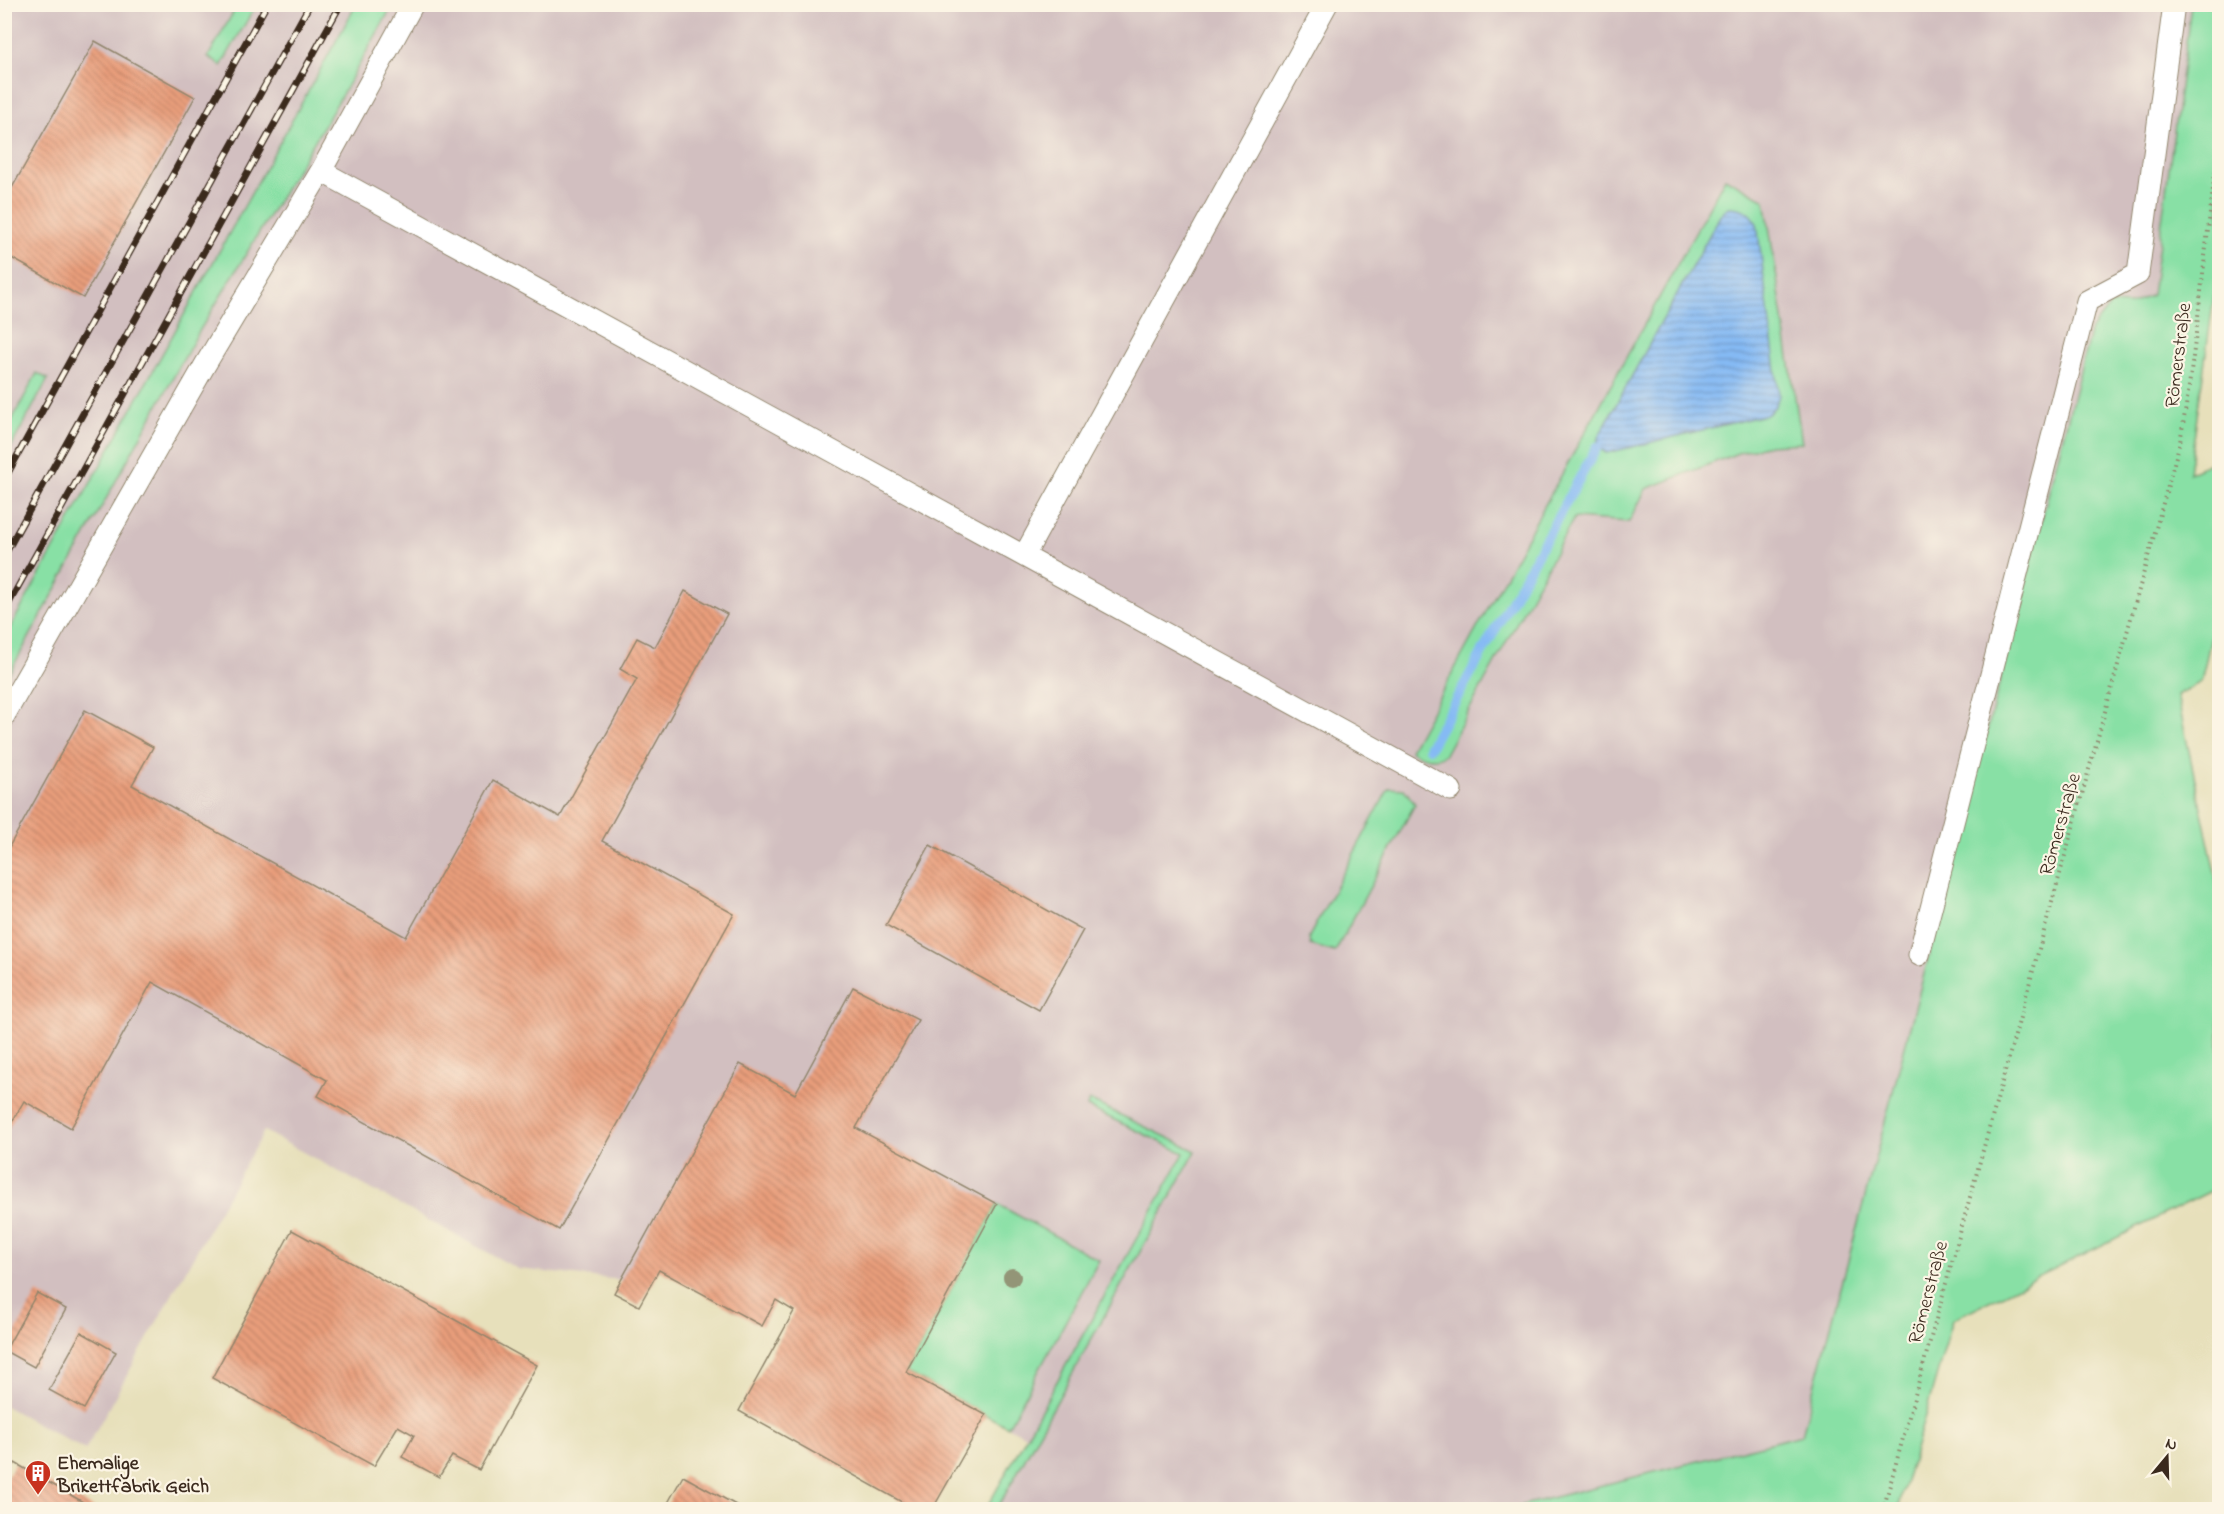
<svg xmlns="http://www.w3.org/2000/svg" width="2224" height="1514" viewBox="0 0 2224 1514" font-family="'Indie Flower',sans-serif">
	<defs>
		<pattern id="water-rules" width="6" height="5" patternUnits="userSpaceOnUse" patternTransform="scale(1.5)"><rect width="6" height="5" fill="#85baf4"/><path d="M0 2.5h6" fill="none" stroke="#6e97c5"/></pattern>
		<pattern id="building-back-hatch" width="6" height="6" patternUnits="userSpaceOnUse" patternTransform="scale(1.5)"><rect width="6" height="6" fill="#e99e7c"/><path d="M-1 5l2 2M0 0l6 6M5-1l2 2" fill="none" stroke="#be8165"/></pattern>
	</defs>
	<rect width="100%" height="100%" fill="#fcf5e5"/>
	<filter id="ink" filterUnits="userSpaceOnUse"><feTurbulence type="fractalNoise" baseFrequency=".0167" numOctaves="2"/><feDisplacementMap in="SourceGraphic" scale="12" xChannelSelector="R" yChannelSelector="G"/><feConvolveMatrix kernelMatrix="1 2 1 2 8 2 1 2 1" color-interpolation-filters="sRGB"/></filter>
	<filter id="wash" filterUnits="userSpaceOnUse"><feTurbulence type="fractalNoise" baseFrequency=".008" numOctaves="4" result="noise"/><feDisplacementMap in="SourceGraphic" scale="24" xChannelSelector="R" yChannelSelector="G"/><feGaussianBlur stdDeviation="1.35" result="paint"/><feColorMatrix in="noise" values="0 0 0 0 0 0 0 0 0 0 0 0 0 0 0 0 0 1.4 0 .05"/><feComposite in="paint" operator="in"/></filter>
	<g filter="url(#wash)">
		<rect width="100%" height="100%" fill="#e7e0bb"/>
		<path fill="#d2bfc0" d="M5,5H2212L2167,316L1801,1510L997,1509L1035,1441L776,1300L762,1326L659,1270L639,1306L614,1293L621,1280L518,1269L264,1131L85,1450L5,1406Z"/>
		<path fill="#88e0a5" stroke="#628562" stroke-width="1.5" fill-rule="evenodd" d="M238,4L256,5L221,66L208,57Z
			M356,5H393L331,114L197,335L5,681V637Z
			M2191,5H2219L2220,254L2189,473L2219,459V602L2201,682L2177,695L2219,892V1187L1953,1319L1898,1509L1503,1510L1802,1435L1928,959L2091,329L2111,304L2130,305L2152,295Z
			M1725,178L1765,200L1802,443L1769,445L1738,453L1646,489L1629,522L1574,518L1445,754C1435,762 1420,757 1410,750ZM1720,216L1776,405L1768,414L1606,453L1597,447L1598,438Z
			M37,373L48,379L5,458V433Z
			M1389,788L1404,789L1415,804L1335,952L1310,945L1309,937Z
			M1089,1100L1196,1151L997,1509H986L1184,1153L1087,1107Z
			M997,1204L1099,1260L1008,1427L906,1372Z"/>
		<path fill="url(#water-rules)" stroke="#607289" stroke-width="1.5" d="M1728,207C1743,207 1749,211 1757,224L1779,395L1776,405L1768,414L1607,453L1597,447L1598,438L1720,216Z"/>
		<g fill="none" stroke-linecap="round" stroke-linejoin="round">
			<path stroke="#85baf4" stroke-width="10" d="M1429,748L1597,447"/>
		</g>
		<g id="blocks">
			<path fill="url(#building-back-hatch)" d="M95,41L195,97L83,298L8,256L4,262V202Z
				M685,591L727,614L602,841L734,914L559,1230L318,1096L327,1080L152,982L71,1128L24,1101L4,1136V856L85,710L153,747L132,785L406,937L493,780L560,817L637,679L620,669L637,638L655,647Z
				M930,845L1083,930L1039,1010L886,925Z
				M853,987L918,1020L856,1128L997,1204L906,1372L986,1415L932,1510H916L739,1411L794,1311L776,1300L762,1326L659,1270L639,1306L614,1293L740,1064L795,1094Z
				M292,1230L537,1365L479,1470L452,1456L439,1477L402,1457L414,1435L398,1426L374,1466L212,1378Z
				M37,1293L66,1309L34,1367L5,1351Z
				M81,1332L116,1352L84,1409L49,1390Z
				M15,1463L97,1510H4V1482Z
				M683,1476L745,1510H664Z"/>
		</g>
	</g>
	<g filter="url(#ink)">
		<use href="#blocks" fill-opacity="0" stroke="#91856c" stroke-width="1.5"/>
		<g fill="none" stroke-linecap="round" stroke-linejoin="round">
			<g stroke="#91856c" stroke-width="23">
				<path id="service" d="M321,171L1451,790
					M1024,556L1327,4
					M4,716L205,365L321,171L413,4
					M1919,955L2087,301L2138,274L2174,4"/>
			</g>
			<path stroke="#91856c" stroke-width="4" stroke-dasharray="1.5 4.5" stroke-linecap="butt" d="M1883,1510L2180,442C2198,341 2205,239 2220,137"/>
			<use href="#service" stroke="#fff" stroke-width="21"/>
			<g stroke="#3b2a1e" stroke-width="7">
				<path id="rail" d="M4,480L267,4
					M4,556L310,4
					M4,612L341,4"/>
			</g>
			<use href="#rail" stroke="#fcf5e5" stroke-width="4.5" stroke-dasharray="14" stroke-linecap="butt"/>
		</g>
		<circle fill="#939577" cx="1012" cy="1277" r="9"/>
	</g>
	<defs>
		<g id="building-pin" transform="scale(1.35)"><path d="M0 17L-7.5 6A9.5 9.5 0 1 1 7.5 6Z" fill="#c8321e" stroke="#fcf5e5"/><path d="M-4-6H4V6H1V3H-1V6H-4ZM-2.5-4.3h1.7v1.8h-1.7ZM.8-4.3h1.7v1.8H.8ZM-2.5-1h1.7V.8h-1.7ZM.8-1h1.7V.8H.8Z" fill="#fff"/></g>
	</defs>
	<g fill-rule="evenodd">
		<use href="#building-pin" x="38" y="1473"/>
	</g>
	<g text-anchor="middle" stroke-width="4.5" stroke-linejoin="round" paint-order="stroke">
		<g font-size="20" fill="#3b2a1e" stroke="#fcf5e5">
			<text transform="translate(2177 355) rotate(-83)" y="7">Römerstraße</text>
			<text transform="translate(2059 824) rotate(-74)" y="7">Römerstraße</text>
			<text transform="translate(1927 1292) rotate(-75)" y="7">Römerstraße</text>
		</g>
		<g font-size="20" font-weight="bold" fill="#3b2a1e" stroke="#fcf5e5" text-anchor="start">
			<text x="57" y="1469">Ehemalige<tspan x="57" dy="23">Brikettfabrik Geich</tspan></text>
		</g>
	</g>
	<rect width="2224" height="1514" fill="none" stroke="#fcf5e5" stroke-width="24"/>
	<g transform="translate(2167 1457) rotate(19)" stroke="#fcf5e5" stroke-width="4.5" paint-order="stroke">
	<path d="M0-4.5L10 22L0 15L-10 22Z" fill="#3b2a1e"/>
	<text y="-9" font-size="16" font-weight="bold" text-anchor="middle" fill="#3b2a1e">N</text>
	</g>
</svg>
